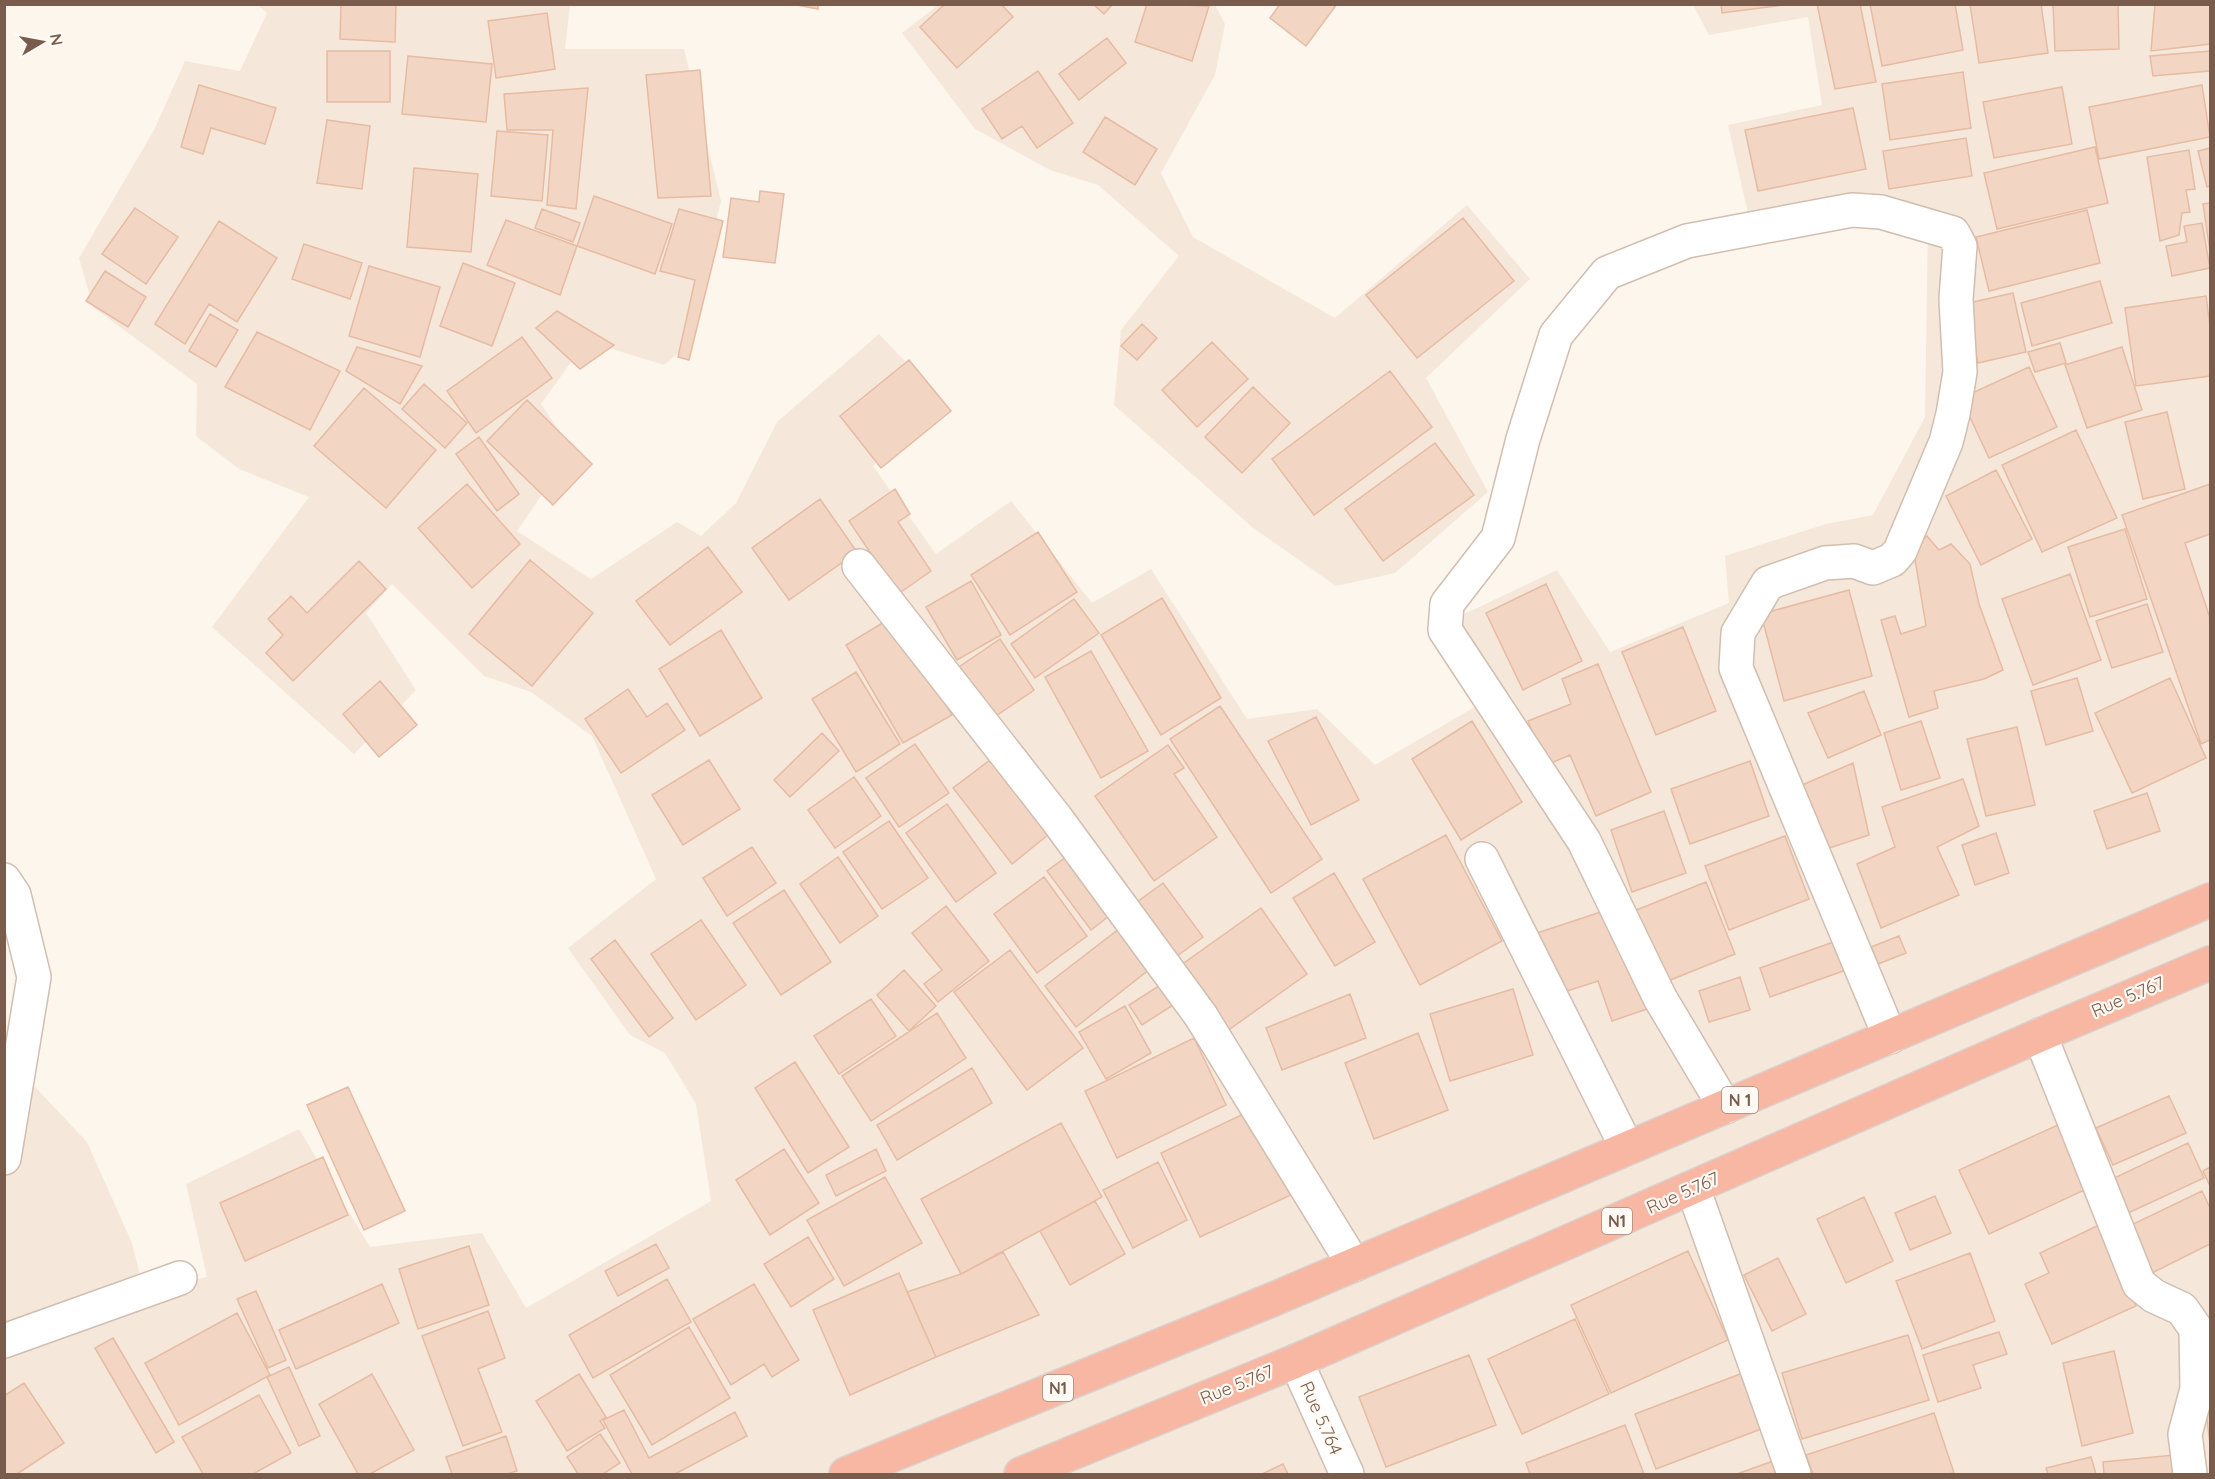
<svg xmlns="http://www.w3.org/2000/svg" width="2215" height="1479" viewBox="0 0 2215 1479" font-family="Quicksand,sans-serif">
	<rect width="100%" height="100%" fill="#fdf6ec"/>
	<path fill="#f5e8da" d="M258,5H570L565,49H684L721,201L686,347L664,365L586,341L541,404L572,450L517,531L591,579L677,522L701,536L736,503L777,422L879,334L941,399L873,466L936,554L1011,501L1092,603L1151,569L1247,719L1317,709L1375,765L1487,700L1460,616L1557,570L1610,652L1729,603L1725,556L1826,524L1873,515L1925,417L1928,218H1749L1728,125L1822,105L1808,17L1709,35L1693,5H2210V1474H5L4,1054L87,1142L132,1243L144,1291L207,1277L186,1184L299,1129L370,1247L482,1233L526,1308L711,1201L696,1104L665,1053L630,1035L568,948L656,879L592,736L531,692L484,676L392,584L366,613L416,690L354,754L212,627L309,497L239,469L196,436L197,384L93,307L79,258L154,130L185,61L240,71L267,13Z
		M938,5H1215L1225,24L1215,75L1161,173L1193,237L1335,318L1467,205L1530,279L1426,378L1488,492L1395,573L1336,586L1252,527L1114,405L1121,330L1179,256L1098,185L1050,170L975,129L902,33Z"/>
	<path fill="#f3d5c3" stroke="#e6bba3" stroke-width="1.5" d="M341,4H396L395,42L340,39Z
		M792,4H818V9Z
		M945,4H1001L1013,17L957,68L920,27Z
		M1093,4H1113L1104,14Z
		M1147,4L1209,6L1192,61L1135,42Z
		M1280,4H1337L1306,46L1270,18Z
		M1721,4H1791L1722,13Z
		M1817,4H1860L1876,82L1835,89Z
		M1870,4H1955L1963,50L1882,66Z
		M1970,4H2041L2048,53L1979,63Z
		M2053,4H2118L2119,49L2055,51Z
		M2155,4H2210V44L2151,51Z
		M547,13L555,69L496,78L488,21Z
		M1107,38L1126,63L1079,100L1059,74Z
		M327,51H390V102H327Z
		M2210,51V71L2153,76L2150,56Z
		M408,56L492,64L486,122L402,114Z
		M700,70L711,196L658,198L646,75Z
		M1038,71L1073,123L1037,148L1022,126L1002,139L982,109Z
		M1963,72L1971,128L1890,140L1882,84Z
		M199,85L276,108L265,144L211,128L203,154L181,147Z
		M2202,85L2210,137L2099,159L2089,107Z
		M2062,87L2072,144L1994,158L1983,102Z
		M588,88L576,209L547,205L553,130H507L504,94Z
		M1853,108L1866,169L1758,191L1745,130Z
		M1105,117L1157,149L1135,185L1083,152Z
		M327,120L370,126L362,189L317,183Z
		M497,131L548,135L542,201L491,196Z
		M1966,138L1972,176L1889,189L1883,151Z
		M2095,147L2108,203L1997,229L1984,173Z
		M2210,148V186L2207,187L2198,151Z
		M2189,150L2195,189L2186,190L2190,212L2182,213L2179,235L2160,241L2147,157Z
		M414,168L478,174L471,252L407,247Z
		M760,191L784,194L775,263L723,257L731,198L759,202Z
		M594,196L672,224L655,274L577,246Z
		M2210,203V252L2203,204Z
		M135,208L178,237L146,284L102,254Z
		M542,209L580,223L573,242L535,228Z
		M679,209L723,221L689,360L678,357L695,280L660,271Z
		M2087,210L2100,263L1989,291L1976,237Z
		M1463,218L1514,281L1417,358L1366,295Z
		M506,220L577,246L560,295L487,265Z
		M219,221L277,258L237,322L209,304L185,344L155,324Z
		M2202,223L2210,268L2172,276L2166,246L2187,242L2184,226Z
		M304,244L362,263L350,299L292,279Z
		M463,263L515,283L492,346L440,326Z
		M369,266L440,287L420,357L349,336Z
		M105,271L146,297L128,327L86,301Z
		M2100,281L2112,323L2032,346L2021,303Z
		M2013,293L2026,352L1978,363L1964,304Z
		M2206,296L2210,326V376L2136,386L2125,308Z
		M557,311L614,345L580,369L536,328Z
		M210,314L238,330L216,367L189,351Z
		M1142,324L1157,338L1137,360L1121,346Z
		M257,332L340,371L310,430L225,387Z
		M522,337L552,378L476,433L447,391Z
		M1212,342L1248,379L1197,427L1162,390Z
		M2060,343L2066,363L2035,372L2028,352Z
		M357,347L422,366L400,404L346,371Z
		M2122,347L2142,410L2087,428L2065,365Z
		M909,360L951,411L881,468L840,416Z
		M2029,367L2057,427L1989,458L1961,398Z
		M1390,371L1432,427L1314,515L1272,459Z
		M424,384L467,423L445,448L402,409Z
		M1253,387L1290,423L1242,473L1205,437Z
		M364,388L436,450L386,508L314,446Z
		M527,400L592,464L553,505L487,441Z
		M2167,412L2185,489L2143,499L2125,422Z
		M2076,430L2117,518L2042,552L2002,465Z
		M479,437L519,494L497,511L456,454Z
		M1435,443L1474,495L1383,561L1345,509Z
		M1996,470L2032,539L1981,565L1946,496Z
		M467,484L520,544L472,588L418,528Z
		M2210,484V534L2185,543L2210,618V740L2201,744L2122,515Z
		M895,489L910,514L898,522L931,571L898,594L849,521Z
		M820,499L857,552L789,600L752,548Z
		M2125,529L2147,599L2090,617L2068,547Z
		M1038,532L1077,592L1010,635L971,575Z
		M1927,536L1939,550L1951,544L1970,564L1979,604L2003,670L1984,679L1934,691L1938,708L1909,717L1881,620L1895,616L1901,634L1926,626L1913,547Z
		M708,547L742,592L670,645L636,601Z
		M530,560L593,613L532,686L469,634Z
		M359,561L386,589L293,681L266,653L283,635L268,619L291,596L307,613Z
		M2070,574L2101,660L2033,685L2002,599Z
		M971,581L1001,635L957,660L926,607Z
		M1546,584L1582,661L1523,690L1486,613Z
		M1849,590L1872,676L1784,701L1761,614Z
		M1162,598L1221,698L1161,735L1101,635Z
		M1074,599L1099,633L1035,678L1011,644Z
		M2147,604L2163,652L2112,668L2096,621Z
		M894,616L952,715L903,743L846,645Z
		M1683,627L1716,711L1656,735L1622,652Z
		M721,630L762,698L700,736L659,669Z
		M1000,639L1034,690L993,718L959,667Z
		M1091,651L1148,751L1101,778L1045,677Z
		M1598,664L1651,792L1596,816L1570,755L1546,765L1528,721L1571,704L1562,679Z
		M856,672L900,744L856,772L812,699Z
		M2077,678L2093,731L2046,745L2031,691Z
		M2170,678L2206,758L2132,793L2095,713Z
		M380,681L417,725L379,757L343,714Z
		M628,689L647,717L667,703L685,730L621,773L585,719Z
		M1864,691L1881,735L1828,758L1808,713Z
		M1220,706L1322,859L1271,893L1170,739Z
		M1316,717L1359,800L1311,825L1268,741Z
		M1472,721L1522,802L1461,840L1412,759Z
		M1921,721L1940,778L1901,790L1884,733Z
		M2017,727L2035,805L1986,816L1967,739Z
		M822,733L839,751L790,797L774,780Z
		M915,744L949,793L899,827L866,778Z
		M1168,745L1184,768L1174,774L1217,837L1154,881L1095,796Z
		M709,760L740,809L683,845L652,795Z
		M990,760L1048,835L1012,864L953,788Z
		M1750,761L1769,816L1690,844L1671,789Z
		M1853,763L1869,835L1823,850L1802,785Z
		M854,777L881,816L835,848L808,810Z
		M1963,779L1979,826L1937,847L1959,895L1881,928L1857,864L1895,847L1882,807Z
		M2147,793L2160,831L2107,849L2094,811Z
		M947,804L996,873L956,902L906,833Z
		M1664,811L1686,873L1632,892L1611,830Z
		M889,821L928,878L882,909L843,852Z
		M1996,833L2009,873L1975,885L1962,845Z
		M1446,835L1502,941L1420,985L1363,879Z
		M1785,836L1809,899L1729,930L1705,866Z
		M752,847L776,883L727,916L703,878Z
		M1074,851L1118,909L1091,930L1047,871Z
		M838,857L878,916L840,943L800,884Z
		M1334,873L1375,942L1335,966L1293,898Z
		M1044,877L1087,936L1037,973L994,914Z
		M1706,882L1735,954L1663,983L1634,911Z
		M1163,883L1203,937L1173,959L1133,905Z
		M784,890L831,962L781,995L733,923Z
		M946,906L989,961L938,1002L924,984L942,970L912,933Z
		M1261,908L1307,974L1223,1034L1177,968Z
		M1613,908L1647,1009L1612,1021L1598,981L1558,994L1537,933Z
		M701,920L746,985L696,1020L651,954Z
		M1124,925L1155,965L1076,1027L1045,986Z
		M1899,936L1906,953L1878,964L1871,947Z
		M615,940L673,1018L649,1037L591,959Z
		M1839,940L1849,969L1770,997L1760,968Z
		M1010,950L1083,1048L1027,1090L954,992Z
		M904,970L936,1006L909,1031L877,995Z
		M1740,977L1750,1010L1709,1022L1699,991Z
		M1168,980L1181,1000L1142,1025L1129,1005Z
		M1513,989L1533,1055L1450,1081L1430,1014Z
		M1350,994L1366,1038L1282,1070L1266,1028Z
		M871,999L896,1036L839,1074L814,1036Z
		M1125,1006L1151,1053L1106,1079L1079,1032Z
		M937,1013L966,1058L871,1121L842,1076Z
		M1418,1033L1448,1110L1374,1139L1345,1063Z
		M1194,1038L1226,1105L1117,1158L1085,1091Z
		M795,1062L849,1147L808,1173L755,1088Z
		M972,1068L992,1103L897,1160L877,1125Z
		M348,1087L405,1211L364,1230L307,1105Z
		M2169,1096L2186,1133L2113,1165L2096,1128Z
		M1254,1109L1293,1194L1200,1237L1161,1153Z
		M1061,1123L1102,1197L961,1274L921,1199Z
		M2060,1124L2089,1188L1989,1234L1959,1170Z
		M2188,1143L2204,1178L2126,1214L2110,1180Z
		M784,1149L819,1203L770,1235L736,1180Z
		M876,1149L886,1171L836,1196L826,1175Z
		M323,1157L348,1215L245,1261L220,1203Z
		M1158,1162L1187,1220L1133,1248L1103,1190Z
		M2210,1167V1186L2203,1171Z
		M885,1177L922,1243L844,1286L807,1220Z
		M2202,1191L2210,1208V1244L2152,1273L2129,1226Z
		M1935,1196L1951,1233L1910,1250L1895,1213Z
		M1864,1197L1893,1261L1846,1283L1817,1219Z
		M1095,1201L1125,1254L1070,1285L1040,1231Z
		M2099,1225L2136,1306L2052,1344L2025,1284L2049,1273L2040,1253Z
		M808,1237L834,1279L791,1307L764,1264Z
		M656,1244L669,1268L618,1296L605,1271Z
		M469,1246L489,1305L418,1329L399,1269Z
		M1688,1251L1728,1340L1611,1393L1571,1305Z
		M1003,1252L1039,1315L936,1357L907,1292L961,1274Z
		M1970,1253L1995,1321L1922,1349L1896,1281Z
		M1778,1258L1806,1314L1772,1331L1744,1275Z
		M899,1273L936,1357L850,1395L813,1310Z
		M667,1279L691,1322L593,1378L569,1335Z
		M382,1284L399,1323L296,1369L279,1330Z
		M754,1284L799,1360L772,1377L764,1364L731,1385L693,1319Z
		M256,1291L286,1360L268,1368L237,1299Z
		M488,1311L505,1358L478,1369L502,1432L463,1446L422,1336Z
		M237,1313L270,1375L179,1425L145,1363Z
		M1575,1319L1609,1394L1522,1434L1488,1359Z
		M689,1327L730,1398L652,1445L610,1375Z
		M1999,1332L2007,1354L1973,1365L1981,1388L1938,1402L1923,1355Z
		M1908,1335L1929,1400L1802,1439L1782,1373Z
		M113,1338L174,1442L156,1453L95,1348Z
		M2114,1351L2133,1433L2082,1446L2063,1363Z
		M1469,1355L1496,1425L1386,1467L1359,1397Z
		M289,1367L320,1436L299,1446L267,1377Z
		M1748,1371L1769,1426L1656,1469L1635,1414Z
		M372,1374L414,1450L370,1474H358L319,1404Z
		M579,1374L606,1417L600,1421L605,1428L567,1451L536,1401Z
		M24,1383L64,1443L17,1474H4V1396Z
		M259,1395L291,1453L253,1474H203L182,1437Z
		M624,1410L649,1458L735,1412L747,1436L675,1474H632L603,1420Z
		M2206,1412H2210V1444Z
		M1934,1413L1954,1473L1948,1474H1813L1806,1455Z
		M1625,1425L1644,1474H1530L1526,1463Z
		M600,1434L620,1463L603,1474H578L567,1457Z
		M506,1436L517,1471L506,1474H452L446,1457Z
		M2174,1455L2176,1474H2104L2103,1462Z
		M2091,1457L2096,1474H2048L2046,1468Z
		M1773,1461L1779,1474H1737Z
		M1283,1464L1288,1474H1262Z"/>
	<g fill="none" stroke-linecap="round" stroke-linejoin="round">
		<g stroke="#d1beb0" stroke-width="36">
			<path id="minor" d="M859,566L1056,818L1201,1016L1354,1265
				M1482,859L1627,1148
				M4,880L14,895L34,977L4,1158
				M2040,1035L2139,1284L2154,1296L2182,1309L2196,1329L2197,1389L2185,1434L2190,1474
				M1725,1107L1660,998L1584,841L1445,630L1447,604L1498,538L1523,439L1556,335L1607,273L1687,241L1852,210L1881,212L1953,233L1960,246L1956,299L1960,372L1953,414L1946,442L1900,551L1892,560L1873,568L1854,561L1825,563L1768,583L1738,633L1736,668L1890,1037
				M1693,1188L1794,1474
				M4,1341L180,1278
				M1296,1361L1347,1474"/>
		</g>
		<g stroke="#dad1cd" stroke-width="36">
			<path id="highway" d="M846,1474L1269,1301L2210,900
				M1021,1474L1296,1361L2040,1035L2210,963"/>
		</g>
		<use href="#minor" stroke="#fff" stroke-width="33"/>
		<use href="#highway" stroke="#f7b7a3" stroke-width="33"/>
	</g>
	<g text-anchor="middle" stroke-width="4.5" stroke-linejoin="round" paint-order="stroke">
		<g fill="#fffaf3" stroke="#a28b7f" stroke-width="1.5">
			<rect x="1722" y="1087" width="36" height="26" rx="4.5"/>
			<rect x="1602" y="1208" width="30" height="26" rx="4.5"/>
			<rect x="1043" y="1375" width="30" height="26" rx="4.5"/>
		</g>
		<g font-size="16" font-weight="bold" fill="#7a5c4d">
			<text x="1740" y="1106">N 1</text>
			<text x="1617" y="1227">N1</text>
			<text x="1058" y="1394">N1</text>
		</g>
		<g font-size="18" fill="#7a5c4d" stroke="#fffaf3">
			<text transform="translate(2128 997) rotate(-23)" y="6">Rue 5.767</text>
			<text transform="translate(1683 1193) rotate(-24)" y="6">Rue 5.767</text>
			<text transform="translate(1237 1385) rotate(-22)" y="6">Rue 5.767</text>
			<text transform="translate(1321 1418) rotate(66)" y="6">Rue 5.764</text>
		</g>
	</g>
	<rect width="2215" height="1479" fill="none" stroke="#7a5c4d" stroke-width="12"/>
	<g transform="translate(42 42) rotate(80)" stroke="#fffaf3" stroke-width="4.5" paint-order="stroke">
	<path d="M0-4.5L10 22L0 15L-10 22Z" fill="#7a5c4d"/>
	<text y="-9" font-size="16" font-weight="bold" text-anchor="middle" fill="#7a5c4d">N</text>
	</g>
</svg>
